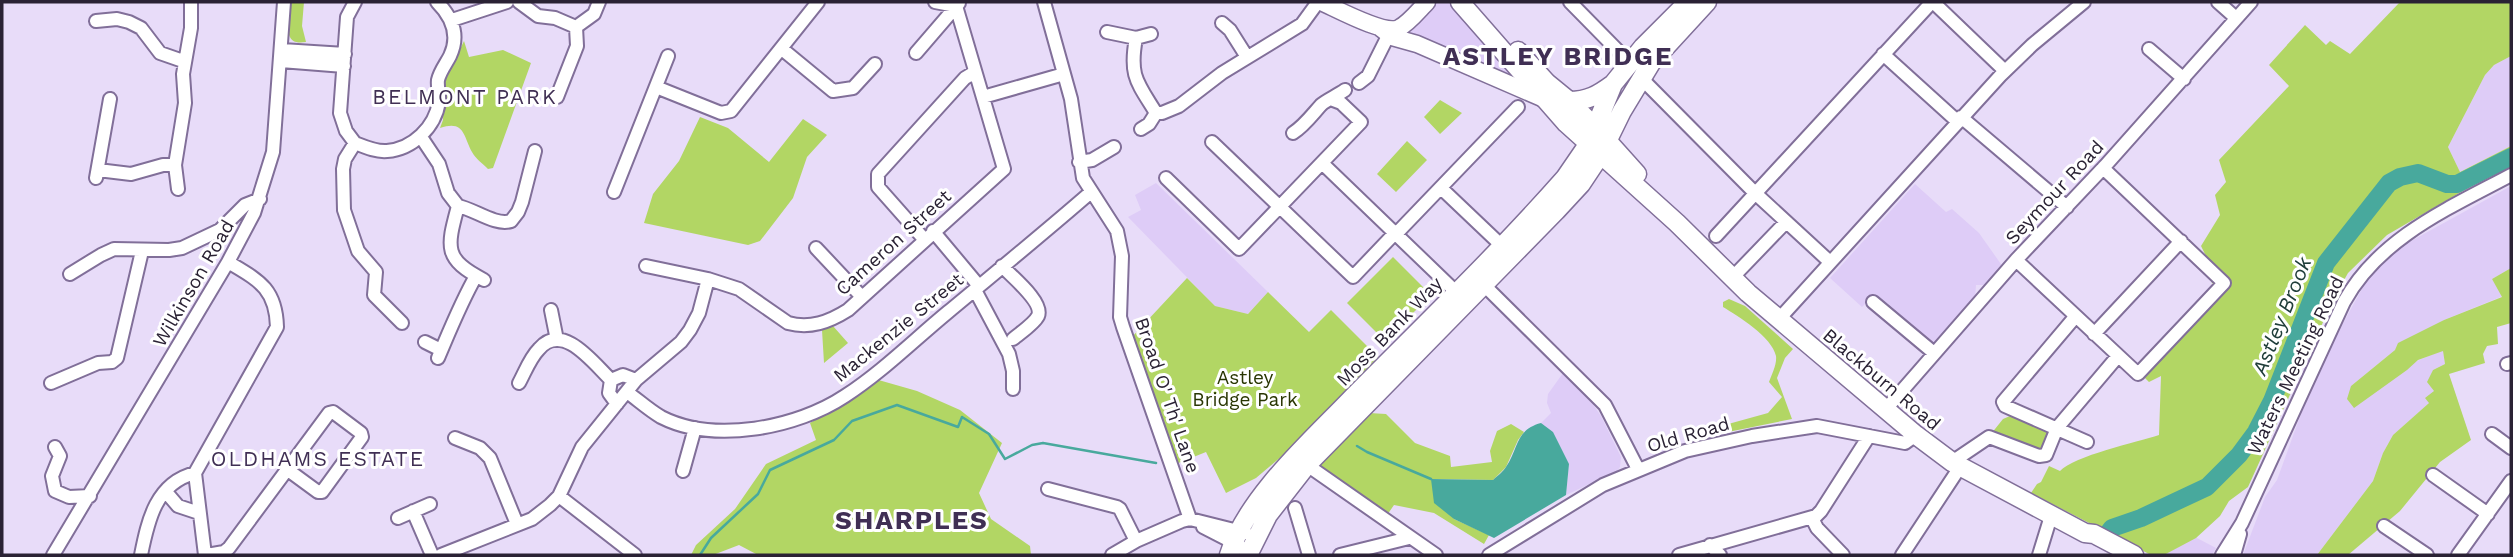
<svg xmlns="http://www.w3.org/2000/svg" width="2513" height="557" viewBox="0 0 2513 557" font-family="'Work Sans',sans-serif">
	<rect width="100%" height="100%" fill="#e8dcf9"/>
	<path fill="#deccf7" d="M1437,2H1448L1521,81L1410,34L1414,24Z
		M2511,56V146L2460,172L2448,147L2485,75L2494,65Z
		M1156,183L1268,292L1248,314L1215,306L1128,217L1141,210L1135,195Z
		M1915,184L1946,212L1952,209L1979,233L2003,267L1987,285H1976L1975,298L1934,346L1874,295L1862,307L1830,278Z
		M2511,186V268L2492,279L2503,296L2444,320L2395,350L2351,386L2395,378L2412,363L2443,350L2445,364L2433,370L2428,382L2434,391L2429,403L2393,435L2383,453L2373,481L2317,555H2243L2265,497L2277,480L2302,411L2341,327L2369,276L2402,246Z
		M1563,373L1592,403L1601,416L1621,457L1620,467L1617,471L1566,495L1569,464L1541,423L1551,413L1547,403L1548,394Z
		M2195,537L2216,548L2212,555H2164Z"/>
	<path fill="#b2d664" d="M291,2H304L302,26L306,42C298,43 292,43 289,35Z
		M2400,2H2511V56L2494,65L2485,75L2448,147L2460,172L2511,146V163L2387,235L2348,273L2334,298L2248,487L2229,501L2220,516L2196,538L2164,555H2151L2031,493L2037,484L2041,482L2049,466L2060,471C2074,456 2137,442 2159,435L2161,376L2149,382L2137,370L2215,287L2203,270L2208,260L2201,246L2220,215L2215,195L2226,182L2219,160L2289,86L2269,65L2305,25L2326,45L2330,41L2350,54Z
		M464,41L469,57L503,50L531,63L493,168L488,169C483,164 475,158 472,152C463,136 465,120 440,128L443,120L444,82Z
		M1440,100L1462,113L1440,134L1424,117Z
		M700,117L728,128L769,162L803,119L827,135L807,157L793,198L760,241L748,245L644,223L653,194L679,161Z
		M1407,141L1427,160L1396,192L1377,174Z
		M1393,257L1431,295L1385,341L1347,303Z
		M2511,268V323L2497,327L2498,344L2487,346L2483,354L2485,363L2449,374L2471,440L2440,462L2400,511L2348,555H2317L2373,481L2383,453L2393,435L2429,403L2425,398L2434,391L2427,382L2433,370L2445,364L2443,351L2418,360L2407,370L2354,408L2347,399L2351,386L2395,350L2398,343L2444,320L2502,297L2492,279Z
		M1187,278L1215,306L1248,314L1268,292L1309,332L1331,310L1378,357L1282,456L1256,478L1226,493L1206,452L1176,464L1131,338Z
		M1729,299L1745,306L1793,349L1785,358L1777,378L1792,419L1723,433L1721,426L1768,413L1782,397L1769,382C1772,374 1777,364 1776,356C1772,337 1738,316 1723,307V302Z
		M833,326L848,343L824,363L822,330Z
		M875,379L917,391L960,410L1002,443L979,493L991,519L1030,546L1031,555H758L739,545L713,555H691L696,545L735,509L766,464L816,440L810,423L849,399Z
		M1369,413L1386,414L1415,443L1450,456L1451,467L1492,462L1490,451L1497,431L1511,424L1524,432L1518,440L1506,467L1493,480L1431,479L1454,519L1489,535L1484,544L1434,513L1394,505L1385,518L1321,467V461Z
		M2010,416L2051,431L2043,450L2034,451L1991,434L2003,419Z"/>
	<path fill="#48a99d" d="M1541,423L1553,432L1569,464L1566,495L1494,538L1454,519L1434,503L1431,479L1493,480C1497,476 1503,472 1506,467C1519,448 1515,430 1541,423Z"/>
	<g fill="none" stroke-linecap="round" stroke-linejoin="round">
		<path stroke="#48a99d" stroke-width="2.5" d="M1357,446L1367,452L1431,479
			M700,555L711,538L758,494L770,470L834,440L852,421L897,405L958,427L962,417L989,434L1005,459L1032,445L1043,443L1156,463"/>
		<path stroke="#48a99d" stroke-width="18" d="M2109,532L2112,528L2141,518L2207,487L2239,455L2256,432L2272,401L2326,263L2389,183L2400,177L2418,173L2447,184H2457L2511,157"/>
		<g stroke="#816f99" stroke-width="16">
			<path id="minor" d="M355,2L347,17L340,113L346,131L355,143C365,147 376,152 387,151C413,149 435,127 439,102C440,95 437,88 438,80C440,71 446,64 450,56C460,35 452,17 437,2
				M519,2L538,16L555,18L576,27L577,46L557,97
				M935,2L956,6
				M1044,2L1071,99L1083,178L1117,231L1122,256L1120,317L1123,327L1190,519
				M1570,2L1629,62
				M1933,2L2005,71
				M2218,2L2236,18
				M452,20L507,2
				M96,21L117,19L129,22L141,28L160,53L183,61
				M1222,23L1230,30L1247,57
				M576,27L594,14L599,2
				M1107,32L1136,38L1151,34
				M1136,38C1129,76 1137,82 1156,113
				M782,49L833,91L853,88L875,64
				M2149,49L2184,79
				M282,50L345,54
				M916,53L959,3
				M1883,54L1957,121
				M281,61L344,66
				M1641,78L1755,193L1830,262
				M1359,83L1368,76L1391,30
				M656,87L721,113L731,111L818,2
				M983,97L1064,74
				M1961,117L2067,207
				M1141,129L1149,124L1156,113H1162L1179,106L1222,73L1302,24L1318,2
				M1293,133C1304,126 1312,115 1321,105C1325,101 1338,95 1345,90
				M421,137L439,164L448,193L458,206C474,209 495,226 511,221L518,212L522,202L535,151
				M1212,142L1353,277L1395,233
				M355,143L345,159L343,169L344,210L358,251L376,272L374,295L402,323
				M1079,162L1092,160L1114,147
				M1322,163L1456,292
				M98,170L131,174L163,165H175
				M96,178L110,99
				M1166,178L1239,249L1361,122L1341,103L1333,100
				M1441,188L1501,245
				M178,189L175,165L185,103L183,74L191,28V2
				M614,192L668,56
				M458,206C447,247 443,259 484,280
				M933,231L979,286
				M1396,234L1518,107
				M1716,236L1932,2
				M924,239L878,187V174L965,78L975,72
				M816,248L862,297
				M2016,260L2138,374L2224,283L2103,168
				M646,266L708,279L739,289L788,323C810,329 829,322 848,310L1004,169L956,6
				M1002,266C1011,276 1044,302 1038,316C1034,324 1020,333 1013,339
				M70,274L101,255L114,249L169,250L182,248L220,230L245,205L260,199
				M1732,278L1786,222
				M1480,281L1605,405L1638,469
				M975,290L1009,354L1013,371V389
				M1873,302L1934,353
				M551,310L557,340
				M2075,317L2003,402L2005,406L2087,442
				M1779,319L2000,76L2032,45L2084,2
				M2094,334L2181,241
				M425,342L441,350
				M438,358C450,330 461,302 476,276
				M2507,364L2511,363
				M51,383L98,363L112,362L117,358L142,251
				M519,383C525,372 530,358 539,349C563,321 594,364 611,380
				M627,392C638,400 649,410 661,417C714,444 797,428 845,396C882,372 914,340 948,312C996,272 1044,233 1091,192
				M617,404L609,393L611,380L623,375L636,380
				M1886,409L2016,260L2105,166L2251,2
				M2492,434L2511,448
				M455,438L480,448L490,458L517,524
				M55,447L60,456L52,476L55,491L69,497L90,496
				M1952,462L1989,437L2039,456L2046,455L2057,428L2118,356
				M1307,465L1436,555
				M683,471L695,428
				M2433,475L2488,514
				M1048,489L1117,507L1120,509L1136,541
				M166,492L178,506L199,513
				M559,496L635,555
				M1295,508L1309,555
				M413,511L432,555
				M398,518L430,504
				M1812,518L1817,528L1843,555
				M2384,526L2427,555
				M1203,527L1240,546
				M1710,545L1720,555
				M53,555L228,262L254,213L273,152L284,2
				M141,555C148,520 156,483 195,473
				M205,555L195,473L277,327C276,288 258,280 228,262
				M207,555L224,552L229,548L329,413L333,412L361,433L362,437L322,492H318L288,470
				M441,555L532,519L550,505L559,496L582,447L636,380L681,342L690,330L699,313L708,279
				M1112,555L1136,541L1182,521L1190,519L1246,533
				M1340,555L1409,538
				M1489,555L1603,485L1685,451L1752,436L1817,426L1905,443L1916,435
				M1679,555L1816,516L1821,511L1869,436
				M1902,555L1960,467
				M2039,555L2051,516
				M2222,555L2242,523L2344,302C2379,238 2449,208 2511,175
				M2234,555L2240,534
				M2458,555L2511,481"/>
		</g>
		<g stroke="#816f99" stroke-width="19">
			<path id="major" d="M1321,2C1337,9 1384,35 1399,28C1409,23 1419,10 1427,2
				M1379,27L1392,37L1417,44L1544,99"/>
		</g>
		<g stroke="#816f99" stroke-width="21">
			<path id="highway" d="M1460,2L1566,123L1677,223L1748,293L1916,435L1952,462L2085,533L2094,534L2134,555
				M1518,51L1547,83L1569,101L1594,126L1637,174
				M1569,101C1588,101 1598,95 1613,84
				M1229,555C1247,497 1311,441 1353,397C1424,325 1498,254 1565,178L1589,143L1613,84L1643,47L1688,2
				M1248,555L1268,515L1307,465L1556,211L1581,184L1601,154L1622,111L1651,63L1707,2"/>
		</g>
		<use href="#minor" stroke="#fff" stroke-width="12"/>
		<use href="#major" stroke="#fff" stroke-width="16"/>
		<use href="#highway" stroke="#fff" stroke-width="18"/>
	</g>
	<g text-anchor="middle" stroke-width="6" stroke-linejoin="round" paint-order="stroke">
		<g font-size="19" fill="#2a2234" stroke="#fff">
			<text transform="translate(2054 192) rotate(-47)" y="7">Seymour Road</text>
			<text transform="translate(893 242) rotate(-42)" y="7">Cameron Street</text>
			<text transform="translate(193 283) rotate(-60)" y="7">Wilkinson Road</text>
			<text transform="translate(898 327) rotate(-39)" y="7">Mackenzie Street</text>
			<text transform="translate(1389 331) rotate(-46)" y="7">Moss Bank Way</text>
			<text transform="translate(2295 365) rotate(-64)" y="7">Waters Meeting Road</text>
			<text transform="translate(1882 379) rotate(40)" y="7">Blackburn Road</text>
			<text transform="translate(1168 395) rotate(71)" y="7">Broad O' Th' Lane</text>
			<text transform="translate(1688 434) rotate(-16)" y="7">Old Road</text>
		</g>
		<g font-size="19" fill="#293603" stroke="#fff">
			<text x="1245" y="384">Astley<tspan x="1245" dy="22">Bridge Park</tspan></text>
		</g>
		<g font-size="21" letter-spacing="2" fill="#402f54" stroke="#fff">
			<text x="465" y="104">BELMONT PARK</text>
			<text x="318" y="466">OLDHAMS ESTATE</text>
		</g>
		<g font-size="21" font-style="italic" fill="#203e3a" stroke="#fff">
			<text transform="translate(2282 316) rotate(-68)" y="7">Astley Brook</text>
		</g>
		<g font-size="26" font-weight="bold" letter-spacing="2" fill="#402f54" stroke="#fff">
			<text x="1558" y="65">ASTLEY BRIDGE</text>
			<text x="912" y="529">SHARPLES</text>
		</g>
	</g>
	<rect width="2513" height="557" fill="none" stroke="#2a2234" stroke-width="7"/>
</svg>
